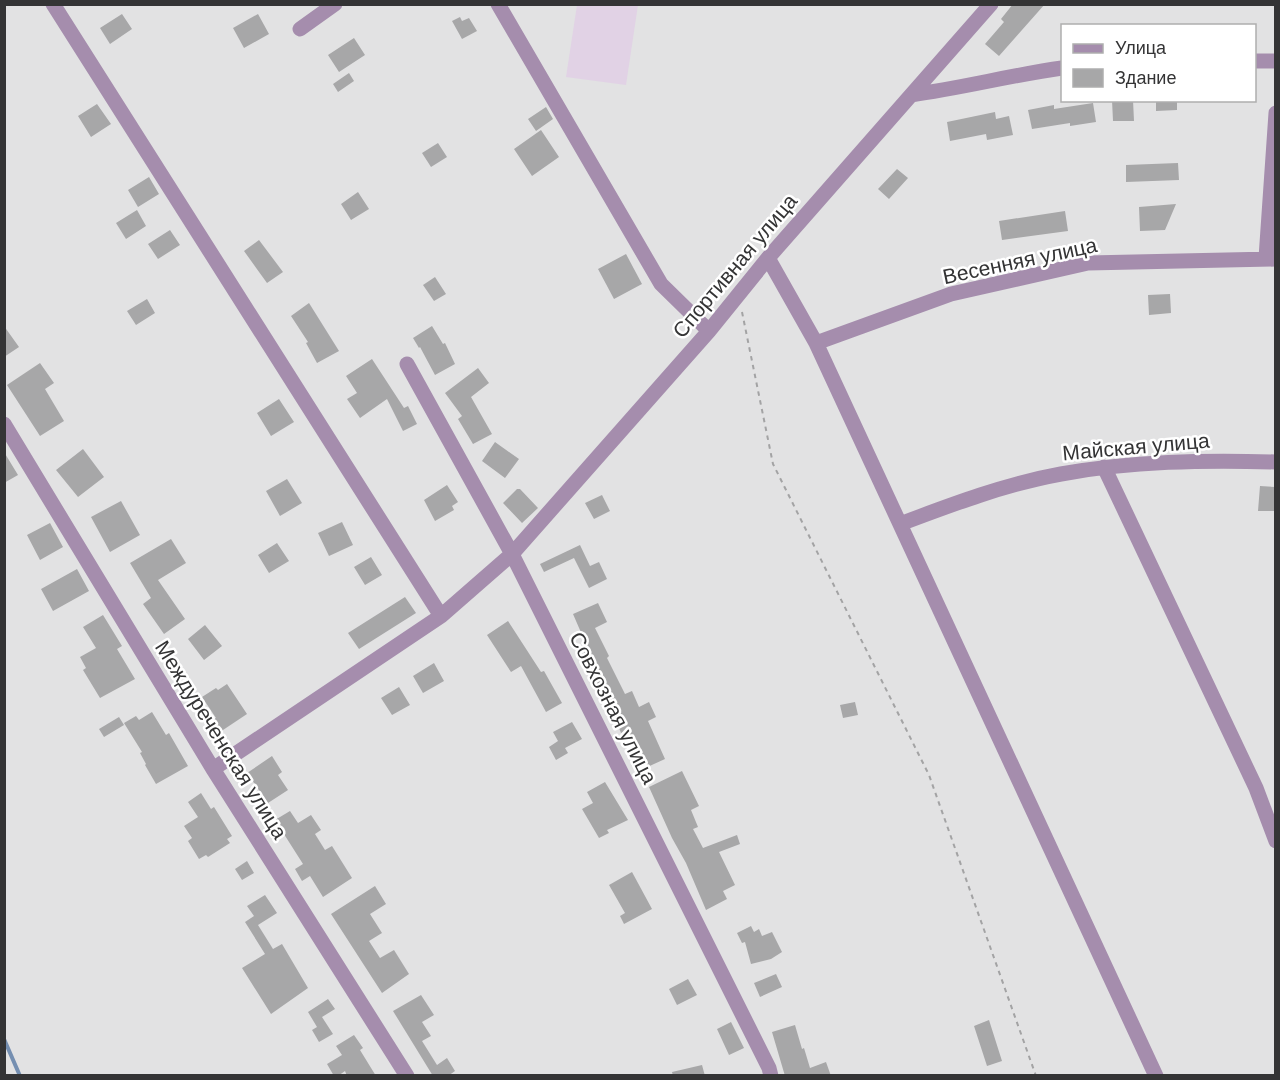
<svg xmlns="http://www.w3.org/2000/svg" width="1280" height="1080" viewBox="0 0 1280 1080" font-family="'DM Sans',sans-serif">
	<rect width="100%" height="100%" fill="#e2e2e3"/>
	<path fill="#e1d2e5" d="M577,5H638L626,85L566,77Z"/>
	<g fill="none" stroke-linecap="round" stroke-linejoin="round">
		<path stroke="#758fb1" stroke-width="4" d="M4,1039L20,1076"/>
	</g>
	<path fill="#a7a7a8" d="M1013,4H1045L999,56L985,44L1004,22L1001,19Z
		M122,14L132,29L110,44L100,28Z
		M258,14L269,34L244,48L233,28Z
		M460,17L462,21L469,18L477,31L462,39L452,21Z
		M354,38L365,55L339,72L328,55Z
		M349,73L354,81L338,92L333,84Z
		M1112,100H1133L1134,121H1113Z
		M1156,100H1177V110L1156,111Z
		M1093,103L1096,122L1070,126V123L1032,129L1028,110L1054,105V109Z
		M97,104L111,124L91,137L78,116Z
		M546,107L553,119L536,131L528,119Z
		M995,112L996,119L1009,116L1013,135L987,140L986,134L950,141L947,122Z
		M541,130L559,157L532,176L514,149Z
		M438,143L447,157L431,167L422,153Z
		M1178,163L1179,180L1126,182V165Z
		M897,169L908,178L889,199L878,189Z
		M149,177L159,194L138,207L128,190Z
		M358,192L369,209L351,220L341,204Z
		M1176,204L1165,230L1140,231L1139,207Z
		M137,210L146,226L126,239L116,223Z
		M1065,211L1068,231L1002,240L999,221Z
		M170,230L180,245L158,259L148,244Z
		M259,240L283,272L267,283L244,251Z
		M626,254L642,284L614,299L598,269Z
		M435,277L446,294L434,301L423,285Z
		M1170,294L1171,313L1149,315L1148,295Z
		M147,299L155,313L136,325L127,311Z
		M309,303L339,351L317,363L306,343L308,342L291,316Z
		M4,326L19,347L4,357Z
		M432,326L443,344L445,343L455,364L435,375L420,347L419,348L413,338Z
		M372,359L404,408L408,406L417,424L403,431L387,399L360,418L347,399L357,393L346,376Z
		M40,363L54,383L45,389L64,421L40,436L7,385Z
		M478,368L489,383L471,397L492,434L473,444L458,419L462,416L445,393Z
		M279,399L294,422L271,436L257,413Z
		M495,442L519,459L505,478L482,461Z
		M83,449L104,477L78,497L56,470Z
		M4,452L18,475L4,483Z
		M287,479L302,503L280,516L266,491Z
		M447,485L458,502L452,506L454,510L435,521L424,500Z
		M1260,486L1275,487V511H1258Z
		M517,489H520L538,508L522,523L503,503Z
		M602,495L610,511L594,519L585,503Z
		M121,501L140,535L110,552L91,517Z
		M342,522L353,545L329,556L318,533Z
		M50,523L63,547L40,560L27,535Z
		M171,539L186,563L158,580L185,619L164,634L143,604L151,598L130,563Z
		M277,543L289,561L269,573L258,555Z
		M580,545L590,566L599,562L607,579L589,588L574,558L544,572L540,564Z
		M371,557L382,575L365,585L354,567Z
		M77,569L89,591L53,611L41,589Z
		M405,597L416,613L359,649L348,633Z
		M598,603L607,622L595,628L609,656L607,658L625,694L632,691L639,707L649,702L656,717L648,721L665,759L643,769L626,731L621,733L603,687L600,689L594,677L596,676L581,646L586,644L573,614Z
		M103,615L122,646L117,649L135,679L100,698L83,670L86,668L80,657L96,648L83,627Z
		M508,621L541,672L544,671L562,703L546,712L521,666L511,672L487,635Z
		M205,625L222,646L204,660L188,639Z
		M434,663L444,681L423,693L413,676Z
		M227,684L247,714L220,732L212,720L216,718L202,697L216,688L218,690Z
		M399,687L410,705L392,715L381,698Z
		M855,702L858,715L843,718L840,705Z
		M152,712L166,735L169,733L188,766L156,784L145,765L146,764L140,753L142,752L124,723L136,716L139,720Z
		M119,717L124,725L104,737L99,729Z
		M572,722L582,739L565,748L568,753L556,760L549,747L558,741L553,732Z
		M272,756L282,772L278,775L288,790L268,803L247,773Z
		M682,771L699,806L691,810L698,827L693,829L703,848L737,835L740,844L719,852L735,885L723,891L727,899L706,910L686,863L672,838L649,787Z
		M605,782L628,820L607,830L609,833L599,838L582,809L593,803L587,792Z
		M201,793L211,809L214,807L232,836L227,839L230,843L208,857L206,855L199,859L188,841L192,838L184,826L198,817L188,802Z
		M290,811L298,823L311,815L321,830L315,834L325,850L332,846L352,878L323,897L310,876L302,881L295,869L303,864L275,820Z
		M247,861L254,873L242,880L235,869Z
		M632,872L652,909L624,924L620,916L625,913L609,885Z
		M375,886L386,904L370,914L382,933L369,941L380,958L394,950L409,974L382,993L331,914Z
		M265,895L277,913L258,925L273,949L282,944L308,988L271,1014L242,968L265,954L245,922L254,916L247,906Z
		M751,926L754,932L759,929L762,936L772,932L782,952L771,959L751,964L745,942L742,943L737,933Z
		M776,974L782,987L760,997L754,983Z
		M688,979L697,995L677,1005L669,989Z
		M421,995L434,1015L422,1022L431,1036L422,1041L437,1065L447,1058L455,1071L448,1076H433L393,1011Z
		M328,999L335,1009L322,1017L333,1034L319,1042L312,1030L317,1027L308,1012Z
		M989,1020L1002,1061L987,1066L974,1026Z
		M731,1022L744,1048L729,1055L717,1029Z
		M795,1025L802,1049L804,1048L810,1068L826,1062L831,1076H785L772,1032Z
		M354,1035L363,1048L360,1050L376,1076H347L345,1071L338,1076H334L327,1064L342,1055L336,1046Z
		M702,1065L705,1076H673L672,1072Z"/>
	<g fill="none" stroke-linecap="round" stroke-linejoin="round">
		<path stroke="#a3a3a4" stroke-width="2" stroke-dasharray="4.5 4.5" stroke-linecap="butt" d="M742,312L773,464L929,775L1036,1076"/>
		<path stroke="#a58dad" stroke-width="15" d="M53,4L441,616
			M498,4L661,284L709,331
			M300,29L335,4
			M1254,61H1276
			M911,95C962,88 1012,75 1062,68
			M768,258L816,343L1156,1076
			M1266,258L1276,113
			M816,343L951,294L1088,263L1276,259
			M407,364L512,554L769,1068L771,1076
			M4,424L213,769L407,1076
			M1104,467L1256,788L1276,841
			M900,524C953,504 1006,484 1061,474C1132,461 1204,460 1276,462
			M213,769L441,616L512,554L709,331L768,258L991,4"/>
	</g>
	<g text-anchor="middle" stroke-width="5" stroke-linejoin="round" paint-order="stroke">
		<g font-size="21" fill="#343435" stroke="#fff">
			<text transform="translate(1020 261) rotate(-12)" y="7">Весенняя улица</text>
			<text transform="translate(735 266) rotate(-50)" y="7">Спортивная улица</text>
			<text transform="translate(1136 447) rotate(-5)" y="7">Майская улица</text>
			<text transform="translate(613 708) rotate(63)" y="7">Совхозная улица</text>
			<text transform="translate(221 740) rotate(58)" y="7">Междуреченская улица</text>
		</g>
	</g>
	<rect width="1280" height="1080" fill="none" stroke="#343435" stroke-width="12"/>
	<rect x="1061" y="24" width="195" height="78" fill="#ffffff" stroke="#aeaeae" stroke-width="1.5"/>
	<rect x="1073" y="44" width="30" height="9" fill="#a58dad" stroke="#aeaeae" stroke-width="1.5"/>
	<text x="1115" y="54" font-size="18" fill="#343435">Улица</text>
	<rect x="1073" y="69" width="30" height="18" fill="#a7a7a8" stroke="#aeaeae" stroke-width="1.5"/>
	<text x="1115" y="84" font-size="18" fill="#343435">Здание</text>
</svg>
